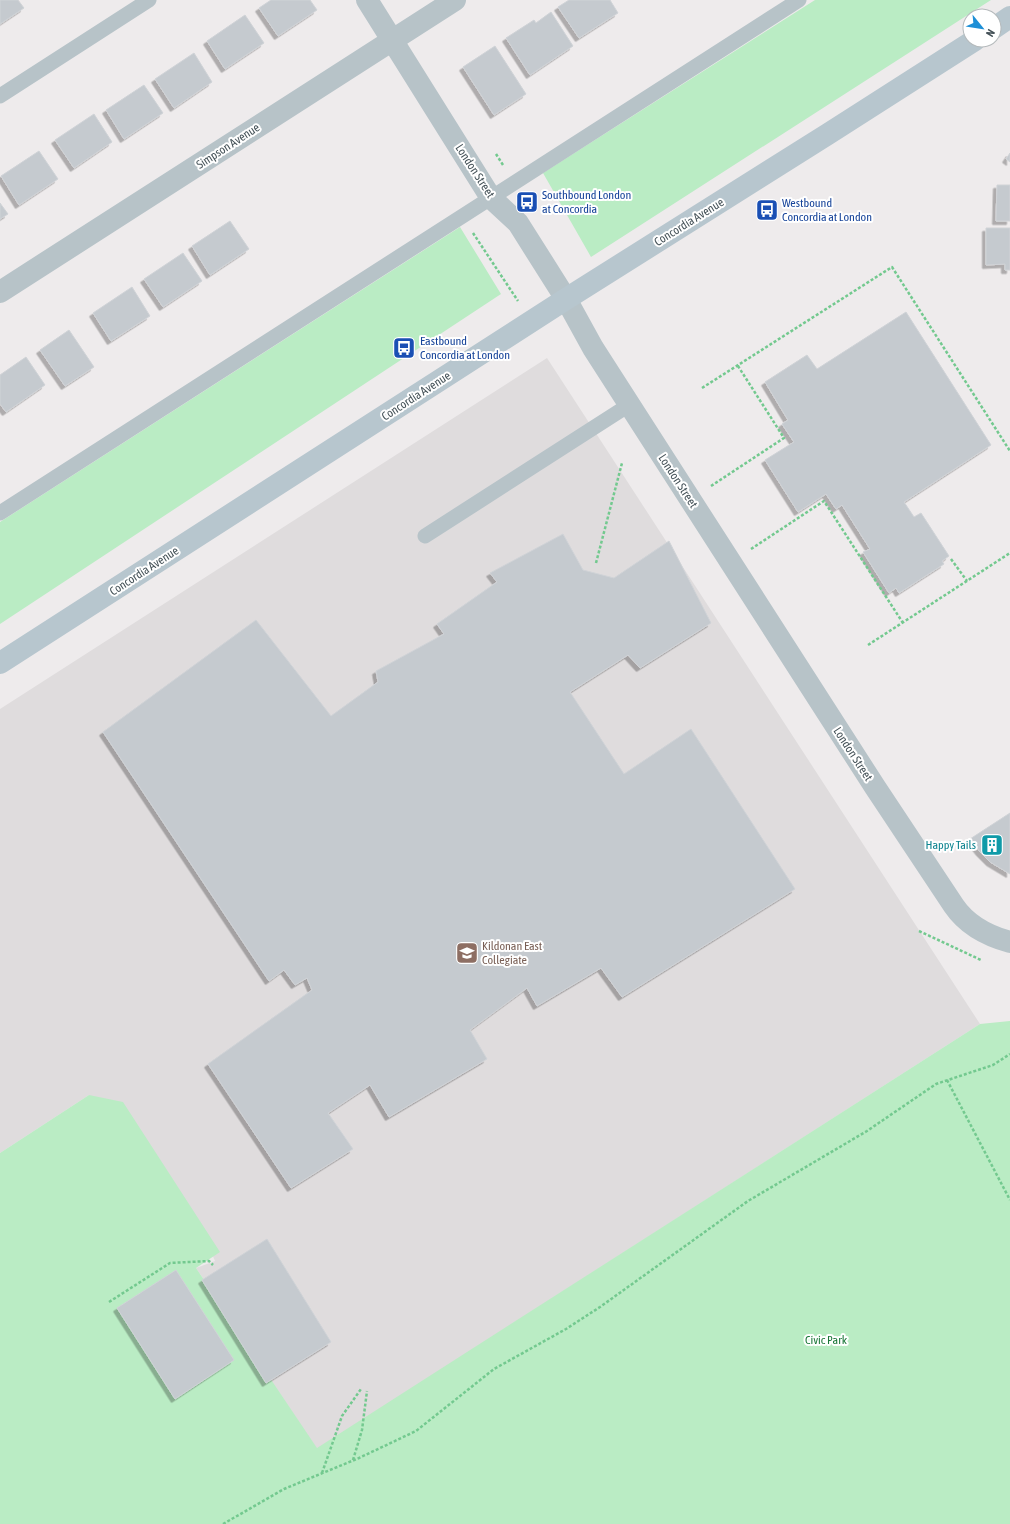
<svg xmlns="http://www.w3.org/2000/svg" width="1010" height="1524" viewBox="0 0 1010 1524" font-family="'Asap Condensed',sans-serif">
	<defs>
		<filter id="shadow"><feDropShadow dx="-3.5" dy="3.5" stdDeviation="0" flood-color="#0004"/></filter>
	</defs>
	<rect width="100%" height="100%" fill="#eeebec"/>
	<path fill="#dfdcdd" d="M547,358L980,1024L317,1449L196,1268L215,1261L212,1254L89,1095L0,1153V709Z"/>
	<path fill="#baecc4" d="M815,0H991L591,257L543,173Z
		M460,227L501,294L0,624V522Z
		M1010,1021V1524H0V1153L89,1095L123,1102L220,1252L196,1268L317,1448L980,1024Z"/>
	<path fill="#c5cacf" stroke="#d0d3d7" filter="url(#shadow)" d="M0,0H18L24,8L0,24Z
		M271,0H310L317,10L278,36L259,8Z
		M569,0H610L618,13L579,38L558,7Z
		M551,12L573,46L530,75L506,38L534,20L536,23Z
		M245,15L264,43L225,69L207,41Z
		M495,46L526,94L494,115L463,67Z
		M194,53L212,82L174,108L155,79Z
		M144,85L163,113L124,139L106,110Z
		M94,114L112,142L74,168L55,140Z
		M39,151L58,179L19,205L1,176Z
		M1010,153V162L1006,159Z
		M997,185H1010V221H996Z
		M0,203L8,214L0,219Z
		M230,221L249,249L210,275L192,246Z
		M986,228H1010V270H1005V264L986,265Z
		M183,253L202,281L163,307L144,279Z
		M132,287L150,316L111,341L93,313Z
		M906,312L991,445L904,502L914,517L921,513L949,556L942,561L944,564L899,593L896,588L889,593L863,552L870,549L842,505L836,509L826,494L798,512L765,460L794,442L782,424L788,420L765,382L807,355L817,369Z
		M69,330L94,367L65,386L40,350Z
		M26,357L45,385L6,412L0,404V375Z
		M563,534L583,570L614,578L669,541L711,623L640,668L628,655L570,692L624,774L691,729L795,889L622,997L601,968L537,1006L527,988L470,1030L487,1059L389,1117L370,1085L328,1113L353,1149L291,1188L208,1064L312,990L307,978L295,985L284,970L269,981L103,732L256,620L331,716L378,682L376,671L444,634L437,624L497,582L490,573Z
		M1010,813V874L990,862L980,852L970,839Z
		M267,1239L331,1342L266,1383L202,1280Z
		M176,1270L234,1360L175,1399L117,1308Z"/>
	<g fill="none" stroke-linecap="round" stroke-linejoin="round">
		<path stroke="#73c98f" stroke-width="2.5" stroke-dasharray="3 2" stroke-linecap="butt" d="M496,154L503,165
			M473,233L518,301
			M702,388L892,267L1010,451
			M711,486L784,438L738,366
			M751,549L824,501L903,623
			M951,559L967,581
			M596,563L622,463
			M868,645L1010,553
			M919,931L981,960
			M947,1080L1010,1200
			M109,1302L170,1263L209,1261L213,1265
			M353,1460L362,1430L367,1391
			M322,1473L342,1416L361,1389
			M223,1524L284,1489L359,1458L416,1431L494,1369L566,1329L600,1307L748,1201L867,1131L936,1084L993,1065L1010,1054"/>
		<path stroke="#b7c3c8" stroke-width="15" d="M0,96L149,0
			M0,513L799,0
			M425,536L629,405"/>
		<path stroke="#b7c3c8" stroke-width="22" d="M367,0L491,198L518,223L566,299L593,348L875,787L954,906C967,925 988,936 1010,942
			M0,292L455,0"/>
		<path stroke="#b7c6ce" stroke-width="22" d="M994,28L1010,17
			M0,663L566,299L828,134L975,40"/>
	</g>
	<defs>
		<g id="bus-square" transform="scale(1.15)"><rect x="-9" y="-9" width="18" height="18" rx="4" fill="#1a4fb4" stroke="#fff"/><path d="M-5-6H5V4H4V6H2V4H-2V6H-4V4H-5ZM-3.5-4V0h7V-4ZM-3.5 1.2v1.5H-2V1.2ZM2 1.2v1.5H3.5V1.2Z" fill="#fff"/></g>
		<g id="building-square" transform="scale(1.15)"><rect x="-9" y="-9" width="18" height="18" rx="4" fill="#0f9aa8" stroke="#fff"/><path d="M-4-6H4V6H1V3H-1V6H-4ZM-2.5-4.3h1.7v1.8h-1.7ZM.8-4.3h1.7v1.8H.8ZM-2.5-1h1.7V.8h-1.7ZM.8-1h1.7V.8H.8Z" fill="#fff"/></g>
		<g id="school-square" transform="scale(1.15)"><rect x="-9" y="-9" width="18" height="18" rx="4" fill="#8d6e63" stroke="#fff"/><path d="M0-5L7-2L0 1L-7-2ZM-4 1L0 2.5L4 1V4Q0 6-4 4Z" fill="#fff"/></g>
	</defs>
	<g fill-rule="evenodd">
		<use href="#bus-square" x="527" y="202"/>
		<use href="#bus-square" x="767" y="210"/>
		<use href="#bus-square" x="404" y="348"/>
		<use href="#building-square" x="992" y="845"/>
		<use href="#school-square" x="467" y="953"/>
	</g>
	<g text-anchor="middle" stroke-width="4" stroke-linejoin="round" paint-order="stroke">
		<g font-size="12" fill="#455258" stroke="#fff">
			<text transform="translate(228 146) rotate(-33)" y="4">Simpson Avenue</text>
			<text transform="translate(475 171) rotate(57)" y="4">London Street</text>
			<text transform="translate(689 222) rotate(-32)" y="4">Concordia Avenue</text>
			<text transform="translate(416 396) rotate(-33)" y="4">Concordia Avenue</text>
			<text transform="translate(678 481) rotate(57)" y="4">London Street</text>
			<text transform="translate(144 571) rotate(-33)" y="4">Concordia Avenue</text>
			<text transform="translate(853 754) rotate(57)" y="4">London Street</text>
		</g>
		<g font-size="12" fill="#164399" stroke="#fff" text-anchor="start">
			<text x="542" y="199">Southbound London<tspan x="542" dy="14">at Concordia</tspan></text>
			<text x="782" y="207">Westbound<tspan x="782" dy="14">Concordia at London</tspan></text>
			<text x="420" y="345">Eastbound<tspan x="420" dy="14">Concordia at London</tspan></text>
		</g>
		<g font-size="12" fill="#0d838f" stroke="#fff" text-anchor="end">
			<text x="976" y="849">Happy Tails</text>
		</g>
		<g font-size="12" fill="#785e54" stroke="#fff" text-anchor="start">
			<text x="482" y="950">Kildonan East<tspan x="482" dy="14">Collegiate</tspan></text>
		</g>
		<g font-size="12" fill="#197637" stroke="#fff">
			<text x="826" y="1344">Civic Park</text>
		</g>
	</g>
	<g transform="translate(982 28) rotate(120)"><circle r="19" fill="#ffffff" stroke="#b5babc"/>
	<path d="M0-3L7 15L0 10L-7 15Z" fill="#1e8fd6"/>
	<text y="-6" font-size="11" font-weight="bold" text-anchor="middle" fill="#455258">N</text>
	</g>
</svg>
